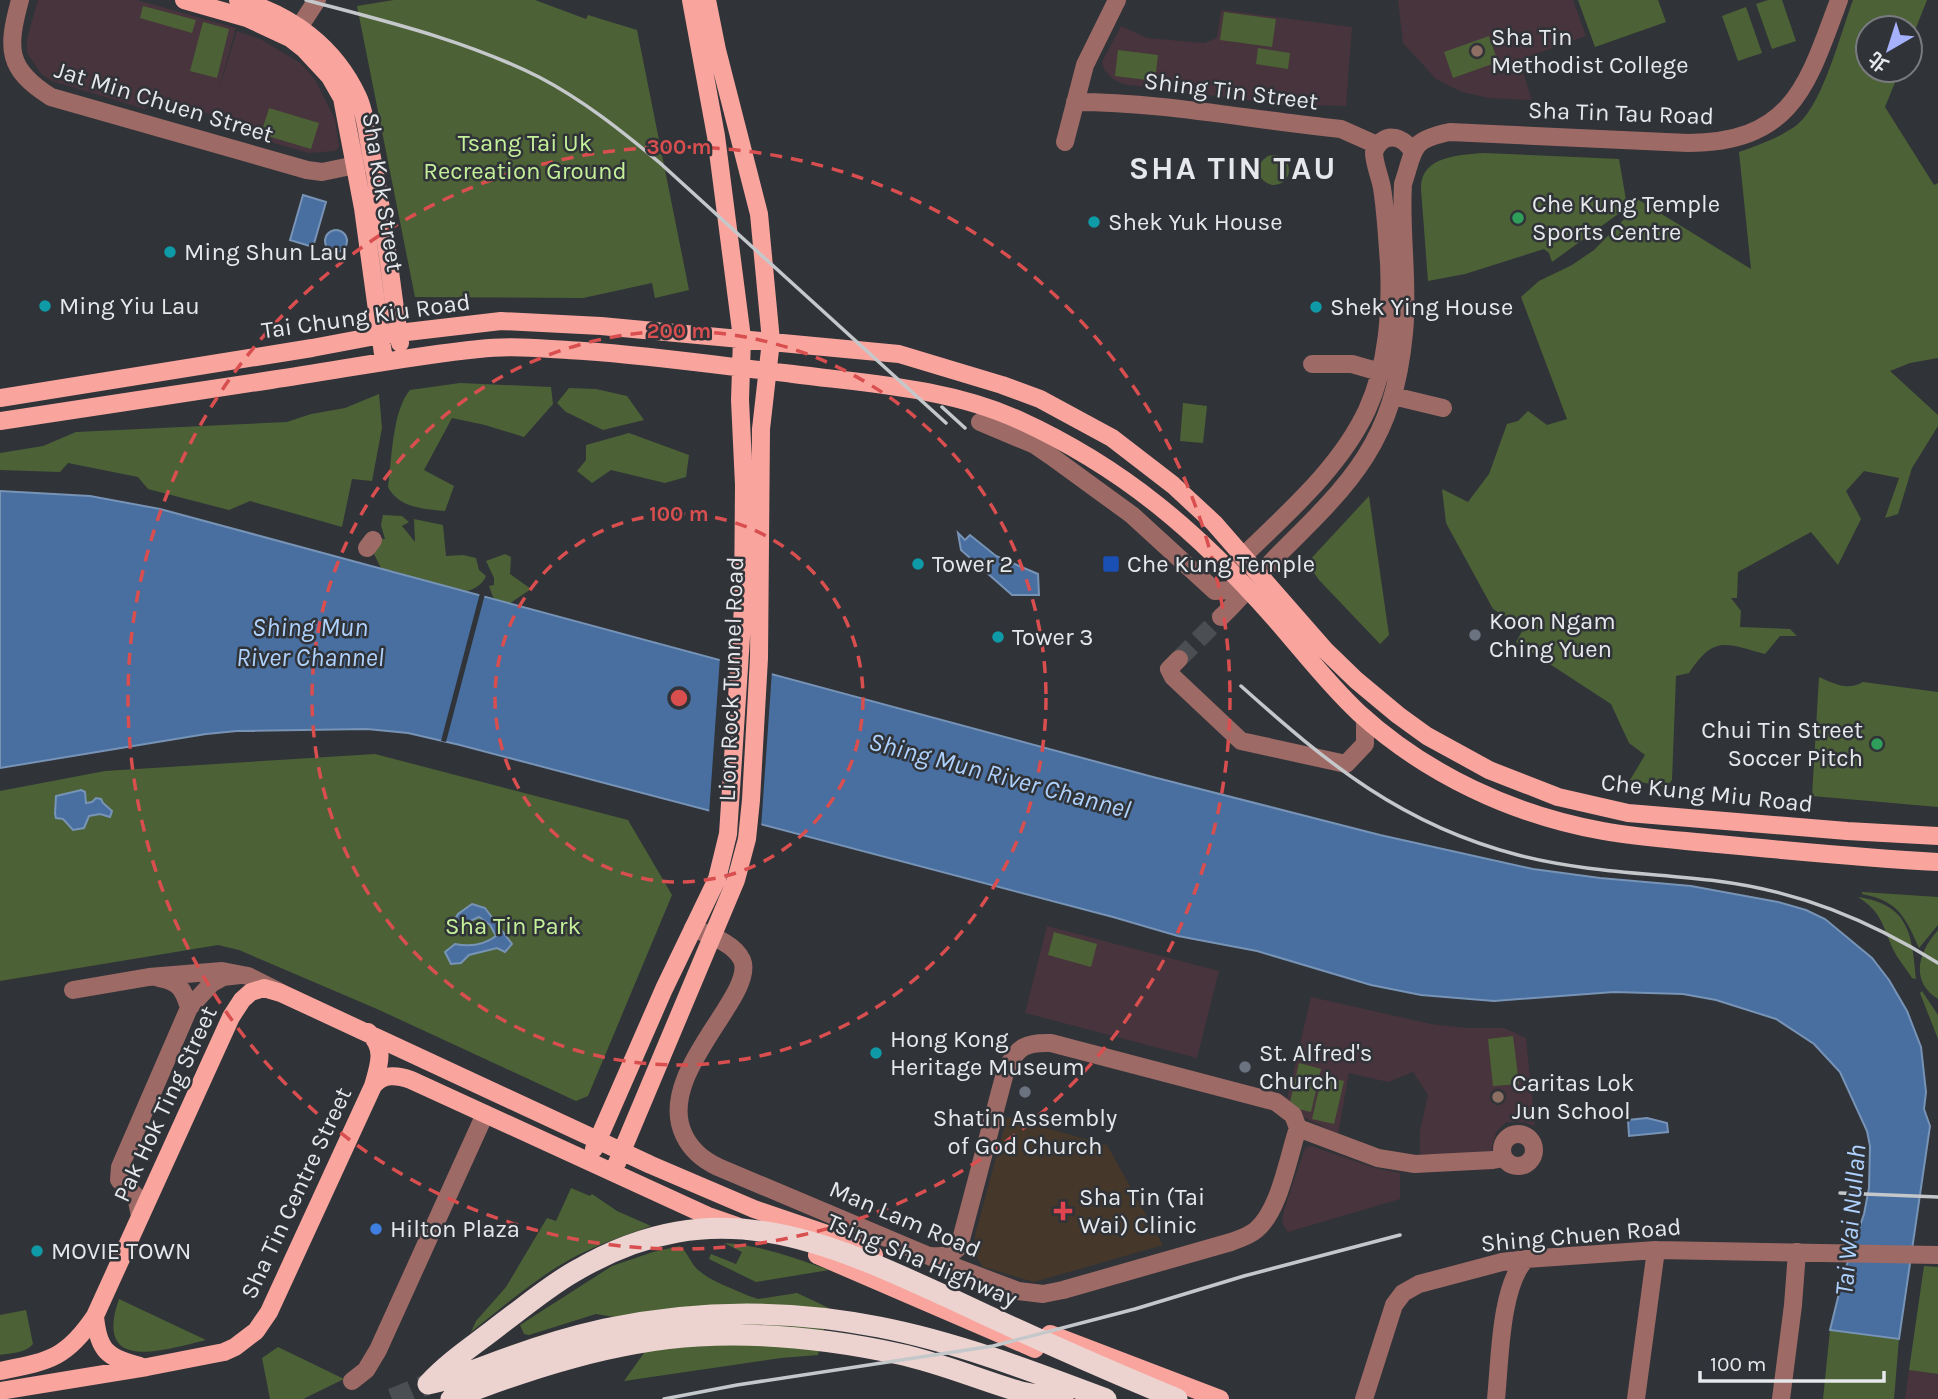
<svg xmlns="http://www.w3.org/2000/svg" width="1938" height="1399" viewBox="0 0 1938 1399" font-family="Karla,'Noto Sans TC',sans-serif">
	<rect width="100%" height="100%" fill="#303338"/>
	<path fill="#48343c" d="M38,0H137L236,28L216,99L237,31L262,40L300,63L314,78L335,119L339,147L335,151L309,153L253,137L255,127L149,96L145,109L52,81L42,75L27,53V39Z
		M1398,0H1573L1586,36L1519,60L1532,100L1489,98L1462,92L1436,79L1403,43Z
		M1221,10L1352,27L1346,106L1275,104L1123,84L1113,79L1105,71L1102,62L1121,26L1147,38L1204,43L1217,38Z
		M1047,926L1219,971L1197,1058L1025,1013Z
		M1311,997L1431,1024L1468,1028H1504L1526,1038L1535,1126L1523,1122H1506L1496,1132L1491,1151L1441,1155L1420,1154V1131L1428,1095L1413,1072L1388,1082L1349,1073L1338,1134L1285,1108Z
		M1311,1146L1375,1168L1400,1173V1199L1288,1232L1282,1223L1284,1210L1305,1148Z
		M1909,1370L1938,1374V1399H1905Z"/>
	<path fill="#45382a" d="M1007,1117L1107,1145L1163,1245L1034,1282L983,1267L975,1255V1235Z"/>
	<path fill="#4c6236" d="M394,0H535L586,19L588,15L637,30L689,290L655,298L652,283L583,298L415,297L357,6Z
		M1578,0H1658L1666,22L1595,47Z
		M1768,0H1782L1796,41L1772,49L1756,4Z
		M1853,0H1927L1910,43V28H1868V70H1900L1885,107L1934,185L1938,183V358L1910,363L1890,371L1938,415V426L1912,468L1898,514L1885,518L1899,478L1864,471L1846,491L1861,519L1838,565L1811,532L1738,572L1737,598H1731L1741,611L1740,627L1790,629L1797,636H1780L1765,654C1725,643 1714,635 1689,673L1676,676L1672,780L1666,787L1630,780L1645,755L1629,743L1611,704L1516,642L1524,628L1493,609L1446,523L1442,489L1468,502L1489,474L1507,424L1518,421L1528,411L1547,425L1567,419L1521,297L1539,281L1572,265L1594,250L1632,211L1634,197L1751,269L1739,152C1758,145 1782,137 1798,124C1823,103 1841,32 1853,0Z
		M143,6L196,20L192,33L140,18Z
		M1746,7L1762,53L1738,61L1722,16Z
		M1224,12L1276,19L1272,47L1220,40Z
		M203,22L229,29L217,78L190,71Z
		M1489,36L1498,62L1453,78L1444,52Z
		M1258,48L1290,53L1288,69L1256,64Z
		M1118,50L1158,55L1155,81L1115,76Z
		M269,108L319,123L311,149L261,134Z
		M1484,153L1619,159L1626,200L1625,209L1552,262L1549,253L1544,249L1465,274L1428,281L1421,189C1420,156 1459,155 1484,153Z
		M1259 170a15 15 0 1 1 30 0a15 15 0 1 1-30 0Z
		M460,383L551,387L553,404L524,437L485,425L452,418L424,470L454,486L445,511C424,509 399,508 388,487C392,460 392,411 410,390Z
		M569,388L596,389L627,396L644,420L603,430L566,412L557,403Z
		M379,394L382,428L372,481L352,479L342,527L250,501L229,510L148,489L138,477L68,463L60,472L0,470V453L43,446L76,432L287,422L311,414L345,408Z
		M1183,403L1207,406L1203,443L1180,441Z
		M629,433L689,455L686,477L665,483L611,470L592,483L577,471L586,460V445Z
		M1369,496L1389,635L1380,644L1319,580L1307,563Z
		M383,515L402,516L409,522L402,526L415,542L414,519L443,525L446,556L463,555L476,558L479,570L486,576C478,595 451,593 433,596C417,582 404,569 382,570L374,554L378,538L385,539L381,525Z
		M505,554L511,557L510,574L531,589L509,604H501L493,597L489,586L494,585V578L486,561Z
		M1819,677C1835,684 1847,691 1863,682L1938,692V807L1812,796Z
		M375,754L628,820L672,895L588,1096L576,1101L377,1009L239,950L218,945L0,981V791L105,771Z
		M1862,892L1938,897V925L1919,948C1905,917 1899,901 1862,894Z
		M1858,897C1910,905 1912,935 1916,979L1912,978C1907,969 1899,961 1894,951C1882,926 1883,913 1858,897Z
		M1938,930V999C1909,981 1919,951 1938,930Z
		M1054,932L1097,944L1091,967L1048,955Z
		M1922,991L1938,1015V1039L1920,993Z
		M1513,1036L1519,1084L1493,1086L1488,1039Z
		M1299,1063L1321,1069L1311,1112L1289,1107Z
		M1322,1076L1344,1081L1334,1124L1312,1119Z
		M571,1188L590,1196L592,1194L617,1211L651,1226C625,1235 600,1244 576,1256C538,1276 504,1306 471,1332L476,1321L506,1287L547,1218L556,1221Z
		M724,1243C760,1245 795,1258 829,1270L756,1282L709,1259L711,1254L736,1264L742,1252Z
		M680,1246C688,1253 690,1262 697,1269C711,1282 732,1288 749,1296L758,1299L797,1293L829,1308L818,1355L781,1358L624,1381L664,1325L596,1314L529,1335L524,1334L520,1325L612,1266L653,1252Z
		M1924,1266L1938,1267V1374L1909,1370Z
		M119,1299L206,1340C164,1350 93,1374 119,1299Z
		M26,1310L33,1344C26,1353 11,1353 0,1355V1315Z
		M1830,1330L1899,1339L1894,1399H1823Z
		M278,1347L344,1379L303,1399H270L262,1358Z"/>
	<path fill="#486fa0" stroke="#7793b6" stroke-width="2" d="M303,195L326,202L313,247L290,240Z
		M325 241a11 11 0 1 1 22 0a11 11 0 1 1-22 0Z
		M0,491L90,496L160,509L1153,777L1380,835L1533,869L1600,878L1691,886L1778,902L1806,910L1825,919L1872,958L1889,980L1907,1011L1921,1047L1926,1092L1924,1109L1930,1126L1899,1339L1830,1330L1844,1273L1864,1214L1869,1188L1870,1146L1867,1131L1840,1072L1814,1044L1776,1019L1716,1000L1683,994L1614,992L1494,1001L1421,995L1371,985L1257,951L1178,936L1113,917L460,745L408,733L367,729L237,731L206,734L0,768Z
		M958,533L965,540L970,535L996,556L1038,574L1039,595H1012L961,550Z
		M81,790L85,792L86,803L92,802L96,798L101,799L103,803L112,811L110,817L100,814L89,816L84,828L73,830L63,819L56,818L55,814L56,796Z
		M472,904L485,908L512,944L505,952L497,948L469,955L461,963L451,964L445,952L455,944C470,947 484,945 496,936L490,925L479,917L470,921L461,932L449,929L458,914Z
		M1647,1118L1667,1123L1668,1132L1629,1136L1628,1120Z"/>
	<path fill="#303338" d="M480,593L485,594L446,742L441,741Z
		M720,657L772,671L761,828L709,814Z"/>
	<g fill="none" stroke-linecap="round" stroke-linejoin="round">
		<path stroke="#4b4e53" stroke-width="18" stroke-dasharray="18 9" stroke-linecap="butt" d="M1179,659L1221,617"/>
		<path stroke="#4b4e53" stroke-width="21" stroke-dasharray="21 10" stroke-linecap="butt" d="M392,1399L428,1384"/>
		<path stroke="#9d6a66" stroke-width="18" d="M20,0C7,48 6,69 51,97L307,170L322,172L370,162
			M300,26L317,0
			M1075,102C1158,102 1241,118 1323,127L1341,129L1377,145
			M1065,142L1085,65L1117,0
			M1312,364H1352L1380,372
			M1393,396L1443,408
			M980,422L1035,445L1051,456L1132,515L1215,591L1247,589
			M367,548L373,540
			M1232,567C1280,519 1338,472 1367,410C1388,364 1391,312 1389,263C1387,238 1386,213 1382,188C1380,176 1374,164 1374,152C1382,132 1402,134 1412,151
			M1221,617C1242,598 1259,574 1279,554C1352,482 1394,441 1404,333C1409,284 1400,233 1403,184C1415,149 1409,140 1450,132L1688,143C1793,142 1807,86 1839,0
			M1179,659L1169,669L1173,677L1241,741L1346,764L1365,744V718
			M693,928C709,935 734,943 742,960C757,995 654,1074 684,1135C691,1150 703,1160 718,1167L955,1267L1018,1291L1043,1294L1063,1290L1231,1242C1239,1239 1249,1236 1256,1230C1280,1210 1288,1157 1298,1128
			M159,978C179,981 184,990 189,1008
			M73,990L149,977L222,971L248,976L278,991
			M1502 1150a16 16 0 1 1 32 0a16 16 0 1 1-32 0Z
			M140,1216L136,1196L119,1180L120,1167L189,1008L212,983L223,977L240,975
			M930,1256C943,1257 950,1256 959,1247L1006,1069C1018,1047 1025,1042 1051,1043L1276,1102L1293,1115L1298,1128L1378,1158L1415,1164L1493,1160L1504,1158
			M352,1381L366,1370L378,1350L485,1114
			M1364,1399L1394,1305L1403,1293L1419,1284L1502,1262L1526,1259L1656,1250L1938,1255
			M1496,1399C1500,1361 1500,1286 1526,1259
			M1636,1399L1656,1250
			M1781,1399L1793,1305L1797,1252"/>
		<path stroke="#f9a59e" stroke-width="18" d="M184,0L247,18L290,38L304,49L330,77L342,98L363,208L384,361
			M238,0C291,14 335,47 358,97C365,112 367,132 370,148C384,213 390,278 400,343
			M0,398L312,348L381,335L501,321L601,326L899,354L1002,385L1040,399L1112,438L1173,485L1214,523L1325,650L1356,680L1398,715L1427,736L1489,770L1558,797L1628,813L1847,831L1938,836
			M0,421C90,407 181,394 271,380C340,370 409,356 479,349C513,345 550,349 584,351C655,356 724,366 793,374C870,384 949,388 1019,420C1124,468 1199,533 1275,619C1303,651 1328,684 1359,713C1426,774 1513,815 1603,831C1641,838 1679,840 1718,844C1791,851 1864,858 1938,862
			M368,1032C386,1048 379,1065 373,1086
			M594,1149L664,989L717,879L728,834L743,607L744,485L740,400L742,338L716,136L691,0
			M617,1163L736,880L747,839L751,800L759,658L761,429L771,341L759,214L717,50L707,0
			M817,1255L1035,1349
			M95,1316C98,1350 107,1358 140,1366
			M1050,1334L1220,1399
			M0,1371C49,1361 66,1359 95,1316L231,1017L242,1000L251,992L264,988L281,993L651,1165L754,1209L833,1236L874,1255
			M0,1391L147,1367L224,1352L235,1347L256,1331L269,1312L373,1086C383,1073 397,1075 411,1080L708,1216L737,1226"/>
		<path stroke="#edd3d0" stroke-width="21" d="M428,1384C450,1360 476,1344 501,1324C527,1305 551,1284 579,1269C716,1190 824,1240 954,1300C1028,1335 1102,1368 1177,1399
			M428,1384C458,1378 484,1366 513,1356C543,1345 574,1336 605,1329C695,1310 788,1309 879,1327C956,1342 1032,1371 1106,1399
			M451,1399C530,1368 614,1341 698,1336C766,1332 834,1340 899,1354C941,1363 980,1380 1021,1392C1035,1395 1049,1397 1063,1399"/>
		<path stroke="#c5c8cb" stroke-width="3.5" d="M306,0C385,21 465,40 539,77C583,100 622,131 660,163L946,423
			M942,407L965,428
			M1241,686C1328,764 1402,825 1518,855C1583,872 1650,873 1717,881C1798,891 1869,920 1938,963
			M1840,1193L1938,1197
			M664,1399L737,1385L993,1346L1135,1309L1244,1276L1400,1235"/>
	</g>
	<g fill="none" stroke="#d94e4f" stroke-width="3.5" stroke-dasharray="12 9">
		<circle cx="679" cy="698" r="184"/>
		<circle cx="679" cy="698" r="367"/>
		<circle cx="679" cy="698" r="551"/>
	</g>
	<g fill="#8d6e63" stroke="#303338" stroke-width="2.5">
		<circle cx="1477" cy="51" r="7"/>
		<circle cx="1498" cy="1097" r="7"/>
	</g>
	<g fill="#2e9e5b" stroke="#303338" stroke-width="2.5">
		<circle cx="1518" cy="218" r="7"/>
		<circle cx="1877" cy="744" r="7"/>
	</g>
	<g fill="#0f9aa8" stroke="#303338" stroke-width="2.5">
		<circle cx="1094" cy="222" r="7"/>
		<circle cx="170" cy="252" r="7"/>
		<circle cx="45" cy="306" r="7"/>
		<circle cx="1316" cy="307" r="7"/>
		<circle cx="918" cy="564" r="7"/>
		<circle cx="998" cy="637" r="7"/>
		<circle cx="876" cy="1053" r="7"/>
		<circle cx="37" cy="1251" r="7"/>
	</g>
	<rect fill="#1a4fb4" stroke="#303338" stroke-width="2.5" x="1102" y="555" width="18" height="18" rx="3.5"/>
	<g fill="#6b7280" stroke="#303338" stroke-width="2.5">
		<circle cx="1475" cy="635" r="7"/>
		<circle cx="1245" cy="1067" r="7"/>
		<circle cx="1025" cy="1092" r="7"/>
	</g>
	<path fill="#e0444e" stroke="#303338" stroke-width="2.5" d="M1059.5 1200.5h7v7h7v7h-7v7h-7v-7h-7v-7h7z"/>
	<circle fill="#3f7fe0" stroke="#303338" stroke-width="2.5" cx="376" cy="1229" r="7"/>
	<g text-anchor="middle" stroke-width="5" stroke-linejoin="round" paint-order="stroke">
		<g font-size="24" fill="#e6e8eb" stroke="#303338" text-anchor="start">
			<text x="1491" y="45">Sha Tin<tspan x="1491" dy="28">Methodist College</tspan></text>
			<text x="1532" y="212">Che Kung Temple<tspan x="1532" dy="28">Sports Centre</tspan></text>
			<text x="1108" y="230">Shek Yuk House</text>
			<text x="184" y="260">Ming Shun Lau</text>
			<text x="59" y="314">Ming Yiu Lau</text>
			<text x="1330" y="315">Shek Ying House</text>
			<text x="932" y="572">Tower 2</text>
			<text x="1127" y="572">Che Kung Temple</text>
			<text x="1489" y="629">Koon Ngam<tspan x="1489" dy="28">Ching Yuen</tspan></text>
			<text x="1012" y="645">Tower 3</text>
			<text x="1863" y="738" text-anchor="end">Chui Tin Street<tspan x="1863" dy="28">Soccer Pitch</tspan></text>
			<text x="890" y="1047">Hong Kong<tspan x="890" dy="28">Heritage Museum</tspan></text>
			<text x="1259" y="1061">St. Alfred's<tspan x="1259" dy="28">Church</tspan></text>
			<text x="1512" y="1091">Caritas Lok<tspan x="1512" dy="28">Jun School</tspan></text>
			<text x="1025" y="1126" text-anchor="middle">Shatin Assembly<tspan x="1025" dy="28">of God Church</tspan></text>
			<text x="1079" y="1205">Sha Tin (Tai<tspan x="1079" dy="28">Wai) Clinic</tspan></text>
			<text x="390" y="1237">Hilton Plaza</text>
			<text x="51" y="1259">MOVIE TOWN</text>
		</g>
		<g font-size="24" fill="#e6e8eb" stroke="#303338">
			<text transform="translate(1231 91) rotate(7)" y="8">Shing Tin Street</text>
			<text transform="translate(164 102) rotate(17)" y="8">Jat Min Chuen Street</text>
			<text transform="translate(1621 113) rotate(2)" y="8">Sha Tin Tau Road</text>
			<text transform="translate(383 192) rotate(81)" y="8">Sha Kok Street</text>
			<text transform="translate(366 316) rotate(-8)" y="8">Tai Chung Kiu Road</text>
			<text transform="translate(731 679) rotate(-88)" y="8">Lion Rock Tunnel Road</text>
			<text transform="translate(1707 793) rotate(6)" y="8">Che Kung Miu Road</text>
			<text transform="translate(165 1104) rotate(-65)" y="8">Pak Hok Ting Street</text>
			<text transform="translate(296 1193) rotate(-65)" y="8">Sha Tin Centre Street</text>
			<text transform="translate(905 1219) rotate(23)" y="8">Man Lam Road</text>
			<text transform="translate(1581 1235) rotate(-5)" y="8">Shing Chuen Road</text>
			<text transform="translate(922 1260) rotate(23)" y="8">Tsing Sha Highway</text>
		</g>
		<g font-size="24" fill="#c4f09a" stroke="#303338">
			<text x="525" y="151">Tsang Tai Uk<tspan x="525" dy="28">Recreation Ground</tspan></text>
			<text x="513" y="934">Sha Tin Park</text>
		</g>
		<g font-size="26" font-style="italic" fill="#aed1fd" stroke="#303338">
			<text x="310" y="636">Shing Mun<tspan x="310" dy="30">River Channel</tspan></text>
			<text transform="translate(1000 775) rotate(15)" y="9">Shing Mun River Channel</text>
			<text transform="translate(1850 1220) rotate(-85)" y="9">Tai Wai Nullah</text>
		</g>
		<g font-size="32" font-weight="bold" letter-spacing="2" fill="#e6e8eb" stroke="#303338">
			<text x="1233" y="179">SHA TIN TAU</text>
		</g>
	</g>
	<circle cx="679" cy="698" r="10" fill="#d94e4f" stroke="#303338" stroke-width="3.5"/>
	<g font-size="21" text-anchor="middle" font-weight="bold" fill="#d94e4f" stroke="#303338" stroke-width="5" stroke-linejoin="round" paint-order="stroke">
		<text x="679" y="154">300 m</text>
		<text x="679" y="338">200 m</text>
		<text x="679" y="521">100 m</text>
	</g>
	<g transform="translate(1889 49) rotate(219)"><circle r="33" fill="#303338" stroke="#797b80" stroke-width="2"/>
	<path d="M0-5L12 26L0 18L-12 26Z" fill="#a6b1fc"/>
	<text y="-10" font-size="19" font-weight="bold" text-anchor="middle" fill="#e6e8eb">北</text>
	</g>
	<path d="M1700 1371v10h184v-10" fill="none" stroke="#e6e8eb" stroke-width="3.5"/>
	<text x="1710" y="1371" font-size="21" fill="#e6e8eb" stroke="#303338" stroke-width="5" paint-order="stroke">100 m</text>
</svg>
